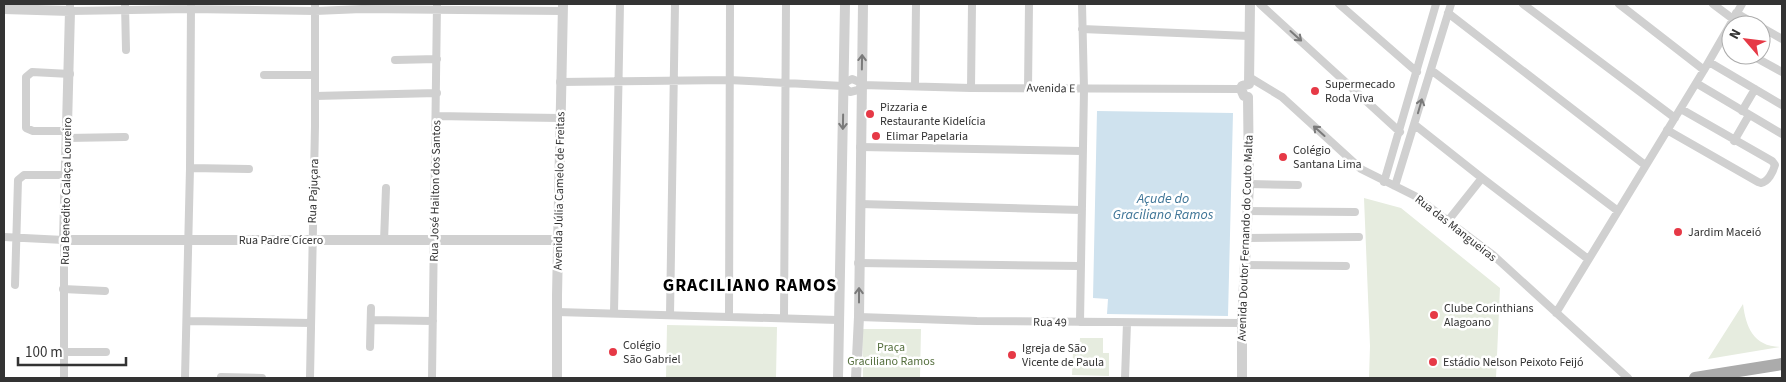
<svg xmlns="http://www.w3.org/2000/svg" width="1786" height="382" viewBox="0 0 1786 382" font-family="'Source Sans 3',sans-serif">
	<rect width="100%" height="100%" fill="#fff"/>
	<path fill="#e6ecdf" d="M1364,198L1401,208L1500,288L1496,378H1369L1370,346Z
		M1743,304C1746,327 1753,346 1780,347L1708,359Z
		M667,325L777,327L776,378H666Z
		M862,329H921L920,378H863Z
		M1080,338H1103V353H1109V376L1072,375L1073,352H1079Z"/>
	<path fill="#cfe2ee" d="M1097,111L1233,113L1228,316L1107,314L1108,299L1093,298Z"/>
	<g fill="none" stroke-linecap="round" stroke-linejoin="round">
		<path stroke="#d0d0d0" stroke-width="8" d="M70,4V11L191,9L315,11L362,9L563,11
			M125,4L126,50
			M1260,4L1400,132
			M1339,4L1417,72
			M1523,4L1675,118
			M1619,4L1704,70
			M1713,4L1733,19
			M1448,13L1645,165
			M1736,13L1757,25
			M1761,27L1782,39
			M1082,29L1249,36
			M1722,39L1731,44
			M1751,55L1782,72
			M395,60L437,59
			M1709,62L1782,105
			M1431,70L1618,211
			M264,75H315
			M1249,77L1282,97L1361,169L1415,196L1493,255L1628,378
			M560,82L729,80L843,86L850,92L858,90L862,85
			M1696,83L1782,134
			M843,86L846,82L852,79L857,81L862,85L971,88L1241,89
			M915,86L916,4
			M971,88L972,4
			M1028,88L1029,4
			M315,96L437,93
			M1742,111L1755,89
			M436,116L560,118
			M1415,125L1482,178L1588,259
			M1667,130L1758,182L1761,183C1768,182 1773,172 1775,165L1772,161L1681,109
			M68,131H33L26,128V77L32,72L70,74
			M67,138L125,137
			M1734,141L1749,115
			M860,147L1082,151
			M190,168L249,169
			M1384,182L1436,4
			M1249,184L1298,185
			M1395,186L1451,4
			M860,204L1082,210
			M1247,211L1355,212
			M1447,222L1482,178
			M4,237L64,240V378
			M1246,238L1359,237
			M384,241L386,188
			M858,263L1080,266
			M1244,265L1346,266
			M15,285L18,180L24,175H66
			M63,289L105,291
			M557,312L838,320
			M614,313L620,4
			M1556,313L1704,70L1742,4
			M670,315L675,4
			M729,317L730,4
			M859,317L977,321L1242,323
			M784,318L786,4
			M371,320L433,321
			M187,321L311,323
			M1080,322L1084,89L1082,4
			M370,347L371,308
			M63,352H106
			M221,377L262,378
			M185,378L190,168L191,4
			M310,378L315,126V4
			M432,378L437,4
			M1125,378L1127,323"/>
		<path stroke="#d0d0d0" stroke-width="10" d="M4,9L70,11L64,240H558
			M1249,84L1250,4
			M1248,97L1244,96L1241,89L1242,86L1249,84
			M557,378V295L563,4
			M838,378L845,4
			M856,378L859,317L863,4
			M1242,378V323L1249,184L1248,97"/>
		<path stroke="#ababab" stroke-width="12" d="M1695,378L1782,364"/>
	</g>
	<defs><path id="oneway-shaft" d="M-6 0H5M1.5-3L5.5 0L1.5 3" fill="none" stroke-width="1.6" stroke-linecap="round" stroke-linejoin="round" transform="scale(1.25)"/></defs>
	<g stroke="#7a7a7a">
		<use href="#oneway-shaft" transform="translate(1296 36) rotate(42)"/>
		<use href="#oneway-shaft" transform="translate(862 62) rotate(-89)"/>
		<use href="#oneway-shaft" transform="translate(1420 106) rotate(-74)"/>
		<use href="#oneway-shaft" transform="translate(843 122) rotate(91)"/>
		<use href="#oneway-shaft" transform="translate(1319 131) rotate(-138)"/>
		<use href="#oneway-shaft" transform="translate(859 295) rotate(-90)"/>
	</g>
	<g fill="#e63946" stroke="#fff" stroke-width="2">
		<circle cx="1315" cy="91" r="5"/>
		<circle cx="870" cy="114" r="5"/>
		<circle cx="876" cy="136" r="5"/>
		<circle cx="1283" cy="157" r="5"/>
		<circle cx="1678" cy="232" r="5"/>
		<circle cx="1434" cy="315" r="5"/>
		<circle cx="613" cy="352" r="5"/>
		<circle cx="1012" cy="355" r="5"/>
		<circle cx="1433" cy="362" r="5"/>
	</g>
	<g text-anchor="middle" stroke-width="5" stroke-linejoin="round" paint-order="stroke">
		<g font-size="12" fill="#333" stroke="#fff" text-anchor="start">
			<text x="1325" y="88">Supermecado<tspan x="1325" dy="14">Roda Viva</tspan></text>
			<text x="880" y="111">Pizzaria e<tspan x="880" dy="14">Restaurante Kidelícia</tspan></text>
			<text x="886" y="140">Elimar Papelaria</text>
			<text x="1293" y="154">Colégio<tspan x="1293" dy="14">Santana Lima</tspan></text>
			<text x="1688" y="236">Jardim Maceió</text>
			<text x="1444" y="312">Clube Corinthians<tspan x="1444" dy="14">Alagoano</tspan></text>
			<text x="623" y="349">Colégio<tspan x="623" dy="14">São Gabriel</tspan></text>
			<text x="1022" y="352">Igreja de São<tspan x="1022" dy="14">Vicente de Paula</tspan></text>
			<text x="1443" y="366">Estádio Nelson Peixoto Feijó</text>
		</g>
		<g font-size="12" fill="#333" stroke="#fff">
			<text transform="translate(1051 88) rotate(1)" y="4">Avenida E</text>
			<text transform="translate(66 191) rotate(-89)" y="4">Rua Benedito Calaça Loureiro</text>
			<text transform="translate(313 191) rotate(-88)" y="4">Rua Pajuçara</text>
			<text transform="translate(435 191) rotate(-89)" y="4">Rua José Hailton dos Santos</text>
			<text transform="translate(559 191) rotate(-89)" y="4">Avenida Júlia Camelo de Freitas</text>
			<text transform="translate(1456 228) rotate(38)" y="4">Rua das Mangueiras</text>
			<text transform="translate(1245 238) rotate(-88)" y="4">Avenida Doutor Fernando do Couto Malta</text>
			<text x="281" y="244">Rua Padre Cícero</text>
			<text transform="translate(1050 322) rotate(1)" y="4">Rua 49</text>
		</g>
		<g font-size="12" fill="#56703f" stroke="#fff">
			<text x="891" y="351">Praça<tspan x="891" dy="14">Graciliano Ramos</tspan></text>
		</g>
		<g font-size="14" font-style="italic" fill="#3f7597" stroke="#fff">
			<text x="1163" y="203">Açude do<tspan x="1163" dy="16">Graciliano Ramos</tspan></text>
		</g>
		<g font-size="18" font-weight="bold" letter-spacing="1" fill="#000" stroke="#fff">
			<text x="750" y="291">GRACILIANO RAMOS</text>
		</g>
	</g>
	<rect width="1786" height="382" fill="none" stroke="#333333" stroke-width="10"/>
	<g transform="translate(1746 40) rotate(298)"><circle r="24" fill="#ffffff" stroke="#adadad"/>
	<path d="M0-4L9 19L0 12L-9 19Z" fill="#e63946"/>
	<text y="-8" font-size="14" font-weight="bold" text-anchor="middle" fill="#333333">N</text>
	</g>
	<path d="M18 357v8h108v-8" fill="none" stroke="#333333" stroke-width="2.5"/>
	<text x="25" y="357" font-size="15" fill="#333333" stroke="#ffffff" stroke-width="4" paint-order="stroke">100 m</text>
</svg>
